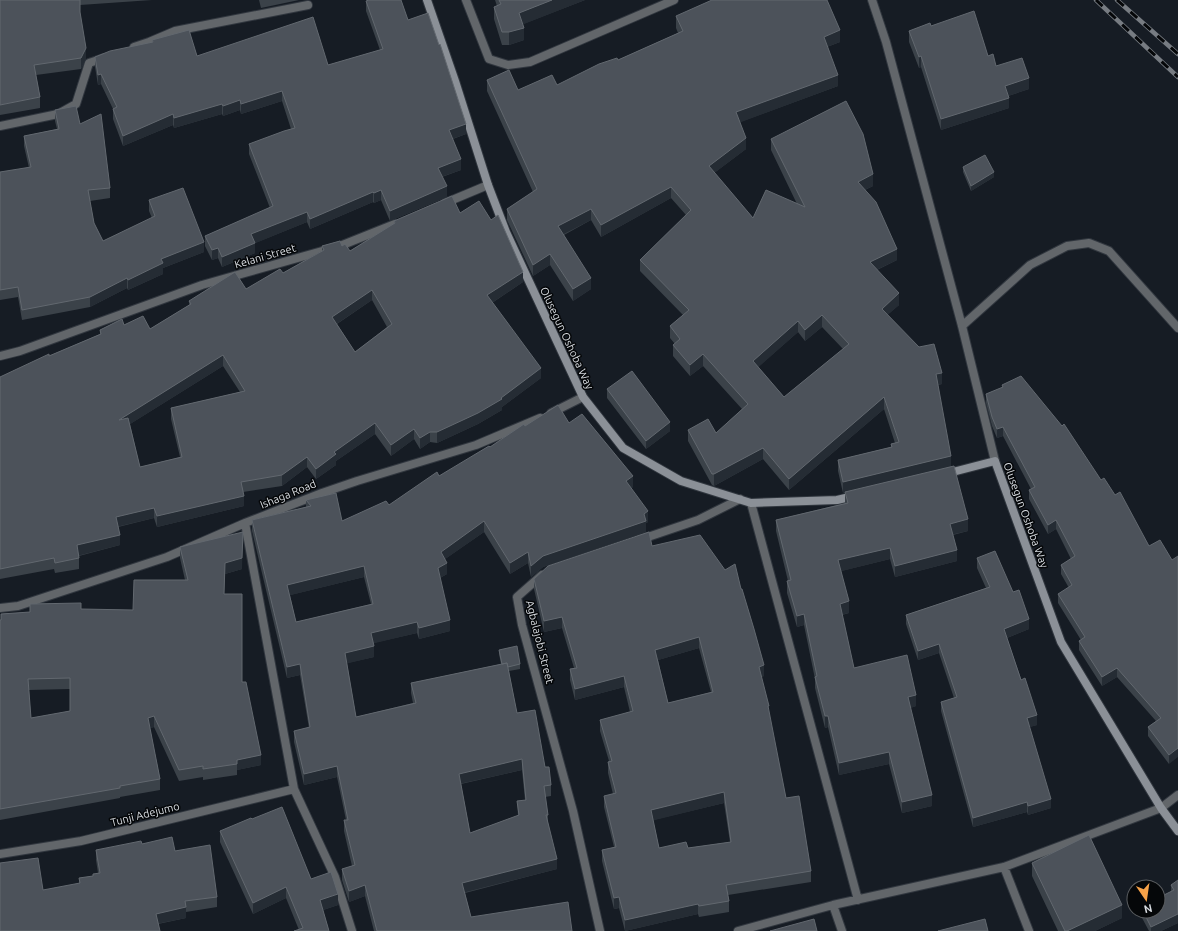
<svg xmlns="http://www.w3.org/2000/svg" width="1178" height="931" viewBox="0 0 1178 931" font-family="Ubuntu,sans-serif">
	<rect width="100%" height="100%" fill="#161c24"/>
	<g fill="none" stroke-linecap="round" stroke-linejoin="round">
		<g stroke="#31373f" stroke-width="10">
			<path id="street" d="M466,0L489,59L508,65L530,62L674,0
				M872,0L886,42L962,326L995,461
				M134,47L149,42L175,31L308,5
				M0,126L58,114L76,104L89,63L104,58
				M445,203L488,185
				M962,326L1030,265L1067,246L1089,243L1109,251L1178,328
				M0,356L20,351L202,285L340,246L395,224
				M551,413L583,397
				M751,503L858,900
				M245,523L294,789L335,877L352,931
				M639,540L698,520L740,499
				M542,575L517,597L522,625L573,811L600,931
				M0,608L18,606L167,557L245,523L322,493L357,481L476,445L540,418
				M0,854L81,841L294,789
				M1004,867L1029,931
				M833,905L842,931
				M738,931L833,905L1004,867L1161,808L1178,795"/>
		</g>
		<g stroke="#31373f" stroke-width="10">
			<path id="secondary" d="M427,0L455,81L488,185L506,232L583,397L623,448L681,481L751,503L837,500L854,496
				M945,474L995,461L1061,642L1161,808L1178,831"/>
		</g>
		<use href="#street" stroke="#62666a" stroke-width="8"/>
		<use href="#secondary" stroke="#8b9097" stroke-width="8"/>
		<g stroke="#777c82" stroke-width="4.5">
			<path id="rail" d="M1096,0L1178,77
				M1117,0L1178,54"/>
		</g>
		<use href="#rail" stroke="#050709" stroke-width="3" stroke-dasharray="9" stroke-linecap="butt"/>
	</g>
	<path fill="#3b4249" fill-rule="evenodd" d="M0,0H152L80,5V13L86,59L81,69L36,75L40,97V108L0,115Z
		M259,0H299L261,8Z
		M495,0H585L523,24L524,40L509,45H502L494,19V7L497,6Z
		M366,1L408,20L466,134L453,139L461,170L442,177L447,197L390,221L381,200L374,203L373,202L310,229L307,222L255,243V253L222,267L218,258L212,260L205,246V236L270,208L249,154V144L291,129L282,101L241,114L240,110L223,116L222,114L174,128L173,125L123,146L113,119V109L101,84L98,85L95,67V57L152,43V40L197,56L328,65L380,50L366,11Z
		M676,16L840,42L827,47L838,86L740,122L746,149L714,173L753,218L797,204L771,150V139L873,186L865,190L897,260L877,270L899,305L887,315L942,384L938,385L951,467L968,531L953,535L957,561L895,577L890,559L841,571L849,613L842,615L854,668L916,706L910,708L932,806L902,813L889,764L839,775L828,727L825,728L815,688V679L804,625L797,627L787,593V581H788L776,531V520L845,503V492L843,493L838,471V460L891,447V444L895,443L884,409L789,490L763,459L714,486L712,485L688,441V430L716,433L742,409L703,366L690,376L673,356V345L675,344L670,338V326L683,315L640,271V260L686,215L671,198L601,237L591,220L564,235L591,289L573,301L550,265L533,276L507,220V209L533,192L487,91V80L518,90L557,85L618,60L678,33L676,28ZM822,327L843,349L784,397L758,367L798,332L805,341Z
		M931,26L988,56L996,66L1029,89L1008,96L1009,108L941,130L921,67L919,68L909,42V31Z
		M55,110L80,124L110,188V198L90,201L94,223L103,241L152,218L149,211V200L204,252L163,268V274L128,290L127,288L90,307L22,320L18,297L0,300V172L29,168L24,146V136L57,129L55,121Z
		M963,167L994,177L971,191L963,172Z
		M460,213L523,282L492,303L541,378L502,407V410L478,424L437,443L430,442L420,449L414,439L391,456L375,434L336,461V465L316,479L307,467L282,486L243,492L244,506L157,527L154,518L118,527L120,545L79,556V569L55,573L54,569L0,579V377L100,334V330L124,325L150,329L189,305V301L246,289L283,273L322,251V246H342L350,251L394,224V221ZM372,300L387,327L355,352L337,324ZM223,366L240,392L171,408V419L180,457L140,467L130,424Z
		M1002,385L1101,480L1149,546L1172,560L1169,764L1148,736V727L1156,721L1117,677L1102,686L1079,650V641L1081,640L1058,603V594L1069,588L1061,574V565L1071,559L1056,529L1048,534L1029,499V490L1031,489L1003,436L997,438L992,426L986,403V394L1002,388Z
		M607,389L670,431L646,449L607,398Z
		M569,423L633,487L631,488L648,522L646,523V532L543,567L531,577L528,563L510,574L484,532L445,559L447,574L440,578L450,631L419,639L417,633L373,643L374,657L347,663L356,717L413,703L411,693V683L501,664L499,654V650L520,664V669L509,671L517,713L545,767L551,785V796L545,797L548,815V823L557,869L465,893L471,917L572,931H374L365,896L349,902L342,880V869L352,866L344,831V820H346L337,777L304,785L294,742V731L309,728L300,675L287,678L252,531V520L306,507V500L342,521L389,505L490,447L525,426ZM364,577L371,604L296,622L290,595ZM522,770L525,800L517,801L518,816L470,833L461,784Z
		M652,546L725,570L741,589L764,676L761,677L786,798L811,871V882L728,895L729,901V912L699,917L698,914L625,931L619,908L614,909L602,861V850L614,847L604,807V796L613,794L608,773V762L609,761L600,731V720L630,712L624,687L575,700L570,680V669L574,668L562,628L544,632L534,589V579ZM699,648L711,692L668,703L658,660ZM724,803L730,842L688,848H659L653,820Z
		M180,547L242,569L225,574L224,594L242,682L261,765L237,770V775L203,780V777L179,781L154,727L150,728L160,779V790L120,797V798L0,820V620H1V614L81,609L133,610L185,580L180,558ZM70,689V711L31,718L29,690Z
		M977,558L1013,592L1029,629L1007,638L1037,725L1029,727L1051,808L1028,815L1027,812L973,827L941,711V702L954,698L939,653L918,660L906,624V615L986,588L977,568Z
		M252,819L311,879L338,905L323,910L329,931L299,930L286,898L253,914L220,842V831Z
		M142,844L175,851L217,897V907L186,912V918L158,924L43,890L79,884V878L93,876L98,873L96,860V850Z
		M1032,863L1122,918L1095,931H1058L1032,876Z
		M1178,880V923L1161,931H1149L1141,916V911H1158L1171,892V885Z"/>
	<path fill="#252c34" d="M552,0H585L519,26V13Z
		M524,28V40L509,45V32Z
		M840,30V42L824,48V37Z
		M86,48V59L81,69V58Z
		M921,56V67L919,68V57Z
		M101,74V84L98,85V75Z
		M838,75V86L736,124V112Z
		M1029,78V89L1005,97V86Z
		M282,91V101L241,114V104Z
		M1009,98V108L941,130V119Z
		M240,100V110L223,116V106Z
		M222,104V114L174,128V118Z
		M173,114V125L123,146V136Z
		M466,124V134L449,140V130Z
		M746,138V149L709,177V166Z
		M461,159V170L438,178V168Z
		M994,172V177L971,191V186Z
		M873,174V186L858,193V182Z
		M447,186V197L390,221V211Z
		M671,187V198L601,237V225Z
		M381,190V200L374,203V193Z
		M373,192V202L310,229V219Z
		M591,209V220L558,237V226Z
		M307,212V222L251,245V234Z
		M204,242V252L163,268V274L128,290V280L161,259Z
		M255,243V253L222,267V257Z
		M218,248V258L212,260V250Z
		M897,249V260L870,273V262Z
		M550,254V265L533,276V265Z
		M523,272V282L487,306V295Z
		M127,278V288L90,307V297Z
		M591,278V289L573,301V289Z
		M372,290V300L332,327V317Z
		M899,293V305L882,320V309Z
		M822,315V327L805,341V330Z
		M798,321V332L753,372V361Z
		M703,354V366L690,376V365Z
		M223,355V366L119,431V420Z
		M541,368V378L502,407V410L478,424L437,443V432L501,398Z
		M942,373V384L936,385V374Z
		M884,397V409L789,490V479Z
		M670,422V431L646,449V441Z
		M375,423V434L336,461V465L316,479V469L334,452Z
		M1003,427V436L997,438V429Z
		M414,429V439L391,456V445Z
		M430,432V442L420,449V438Z
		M763,448V459L714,486V474Z
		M951,456V467L843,493V482Z
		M307,457V467L282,486V475Z
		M633,476V487L626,492V481Z
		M244,496V506L157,527V516Z
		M154,508V518L116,527V517Z
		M648,511V522L646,523V532L543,567L531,577V566L543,556L644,514Z
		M968,519V531L950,535V524Z
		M1056,520V529L1048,534V525Z
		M484,521V532L441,562V552Z
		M243,532L242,569L225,574V563Z
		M120,535V545L77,556V545Z
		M890,548V559L838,572V560Z
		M957,550V561L895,577V566Z
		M528,552V563L510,574V563Z
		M447,563V574L438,579V568Z
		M364,566V577L287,596V585Z
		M849,601V613L840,615V604Z
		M804,614V625L797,627V616Z
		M562,617V628L544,632V621Z
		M1029,619V629L1004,639V629Z
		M450,620V631L419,639V628Z
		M417,622V633L371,644V633Z
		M699,637V648L655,661V650Z
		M939,644V653L918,660V651Z
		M374,646V657L345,664V653Z
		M300,664V675L287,678V667Z
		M764,665V676L759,677V667Z
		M1117,668V677L1102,686V677Z
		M624,676V687L575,700V689Z
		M916,695V706L908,709V697Z
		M1037,715V725L1027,728V718Z
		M154,716V727L148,729V718Z
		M825,716H828V727L825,728Z
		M1178,748V757L1169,764V755Z
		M889,752V764L839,775V763Z
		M261,755V765L237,770V760Z
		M522,759V770L459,784V774Z
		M337,766V777L304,785V774Z
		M724,792V803L651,821V810Z
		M932,795V806L902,813V802Z
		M1051,799V808L1028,815V806Z
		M1027,802V812L973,827V818Z
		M557,859V869L462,893V883Z
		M365,885V896L349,902V891Z
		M286,887V898L253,914V903Z
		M338,894V905L320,911V900Z
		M619,897V908L614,909V898Z
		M698,904V914L625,931V920Z
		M1122,905V918L1095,931H1067Z
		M186,907V918L156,924V914Z
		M1178,914V923L1161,931H1151V927Z"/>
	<path fill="#4c525a" stroke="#62686f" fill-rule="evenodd" d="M0,0H80V12L86,48L81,58L34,65L40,97L0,105Z
		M369,0H401L408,20L428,13L439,45L440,44L466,124L449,130L461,159L438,168L447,186L390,211L381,190L374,193L373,192L310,219L307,212L251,234L255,243L222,257L218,248L212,250L205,236L273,206L249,144L284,131L295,128L282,91L241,104L240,100L223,106L222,104L174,118L173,114L123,136L113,109L117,107L101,74L98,75L95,57L110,51L153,42L152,40L189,30L197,56L313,17L328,65L383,49L366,1Z
		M499,0H552L519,13L524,28L509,32H502L494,7L501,4Z
		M712,0H827L840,30L824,37L838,75L736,112L746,138L709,166L753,218L766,190L805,207L771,139L846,101L863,134L873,174L858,182L876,202L897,249L870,262L899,293L882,309L919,347L934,344L942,373L936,374L951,456L843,482L838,460L892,447L891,444L899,442L884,397L789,479L763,448L714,474H712L688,430L708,419L716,433L748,404L703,354L690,365L673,345L680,339L670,326L689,310L640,260L691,210L671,187L601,225L591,209L558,226L591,278L573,289L550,254L533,265L507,209L537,189L487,80L509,70L518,90L552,75L557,85L599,64L617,58L618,60L683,31L676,16ZM822,315L849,344L784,397L753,361L798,321L805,330Z
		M974,11L988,56L993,54L996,66L1022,58L1029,78L1005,86L1009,98L941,119L921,56L919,57L909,31L930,23L931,26Z
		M76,106L80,124L101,114L110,188L88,190L94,223L103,241L155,216L149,200L183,188L204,242L161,259L163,263L128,280L127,278L90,297L22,310L18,287L0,290V172L31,167L24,136L59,129L55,110Z
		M985,155L994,172L971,186L963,167Z
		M452,196L460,213L479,201L491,220L498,215L523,272L487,295L541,368L501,398L502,399L478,413L437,432H430L420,438L414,429L391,445L375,423L334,452L336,454L316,469L307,457L282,475L241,482L244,496L157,516L154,508L116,517L120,535L77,545L79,558L55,563L54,558L0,569V377L49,354V356L101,334L100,330L122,319L124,325L143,316L150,329L191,304L189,301L235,272L246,289L280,269L283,273L324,250L322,246L340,241L342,246L345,244L350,251L395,223L394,221ZM372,290L392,324L355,352L332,317ZM223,355L245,391L171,408L182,457L140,467L128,418L119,420Z
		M632,371L670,422L646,441L607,389Z
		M1021,376L1062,426L1064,424L1101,480L1104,478L1115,495L1120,492L1149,546L1160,540L1172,560L1178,556V748L1169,755L1148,727L1161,718L1117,668L1102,677L1079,641L1085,637L1058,594L1072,585L1061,565L1075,556L1056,520L1048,525L1029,490L1035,487L1003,427L997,429L992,417L986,394L1003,387L1002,385Z
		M558,405L569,423L582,414L633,476L626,481L648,511L644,514L646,521L543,556L531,566L528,552L510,563L484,521L441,552L447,563L438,568L450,620L419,628L417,622L371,633L374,646L345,653L356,717L416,703L411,683L507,663L517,713L535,710L545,767H549L551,785L544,786L548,815H546L557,859L462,883L471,917L568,902L572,931H377L365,885L349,891L342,869L355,865L344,820H348L337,766L304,774L294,731L310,727L300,664L287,667L252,520L311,506L306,500L336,493L342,521L386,501L389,505L437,472L439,476L489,446L490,447L524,424L525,426ZM364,566L373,604L296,622L287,585ZM522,759L526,800L517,801L519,815L470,833L459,774Z
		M954,466L968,519L950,524L957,550L895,566L890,548L838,560L849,601L840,604L854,668L907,655L916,695L908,697L932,795L902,802L889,752L839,763L828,716H825L815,677L817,676L804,614L797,616L787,581L791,580L776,520L848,503L845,492Z
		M243,532L242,558L225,563L224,594H242V682H246L261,755L237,760V764L203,769V766L179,770L154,716L148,718L160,779L120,786V788L0,809V620H1V614L30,612V604L81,603V609L133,610L134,580H188L180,547ZM70,678V711L31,718L28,679Z
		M649,532L652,546L700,535L725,570L735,564L741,589H742L754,629L764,665L759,667L769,706H768L786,798L799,796L811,871L726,885L729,901L699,906L698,904L625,920L619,897L614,898L602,850L616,847L604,796L616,793L608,762L612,761L600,720L633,711L624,676L575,689L570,669L577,668L562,617L544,621L534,579L548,566ZM699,637L713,692L668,703L655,650ZM724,792L731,842L688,848L686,842L659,848L651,810Z
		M995,551L1013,592L1019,590L1029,619L1004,629L1021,680L1025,678L1037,715L1027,718L1051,799L1028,806L1027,802L973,818L941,702L957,697L939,644L918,651L906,615L990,587L977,558Z
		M517,646L520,664L508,667L507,663L502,664L499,650Z
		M282,807L311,879L331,872L338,894L320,900L329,931H294L303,928L286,887L253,903L220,831L251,818L252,819Z
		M1089,835L1122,905L1067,931H1065L1032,863Z
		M172,837L175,851L210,845L217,897L185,901L186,907L156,914L160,931H0V863L38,858L43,890L80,883L79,878L93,876V874L100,873L96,850L141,841L142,844Z
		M1178,880V914L1151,927L1143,911H1158V898L1174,890L1171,885Z
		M814,919L817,931H770Z
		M985,919L988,931H938Z"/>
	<g text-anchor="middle" stroke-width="3" stroke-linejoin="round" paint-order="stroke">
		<g font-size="11" fill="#d9dde2" stroke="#050709">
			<text transform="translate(265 256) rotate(-16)" y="4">Kelani Street</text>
			<text transform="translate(567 338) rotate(65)" y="4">Olusegun Oshoba Way</text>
			<text transform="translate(288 494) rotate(-22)" y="4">Ishaga Road</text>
			<text transform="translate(1026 515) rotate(70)" y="4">Olusegun Oshoba Way</text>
			<text transform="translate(540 642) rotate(76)" y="4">Agbalajobi Street</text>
			<text transform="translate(145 814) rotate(-14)" y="4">Tunji Adejumo</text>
		</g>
	</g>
	<g transform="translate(1146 899) rotate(167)"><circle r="19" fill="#050709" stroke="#5a5d60"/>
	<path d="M0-3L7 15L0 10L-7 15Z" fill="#f7a248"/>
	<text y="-6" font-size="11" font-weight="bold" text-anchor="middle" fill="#d9dde2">N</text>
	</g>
</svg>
